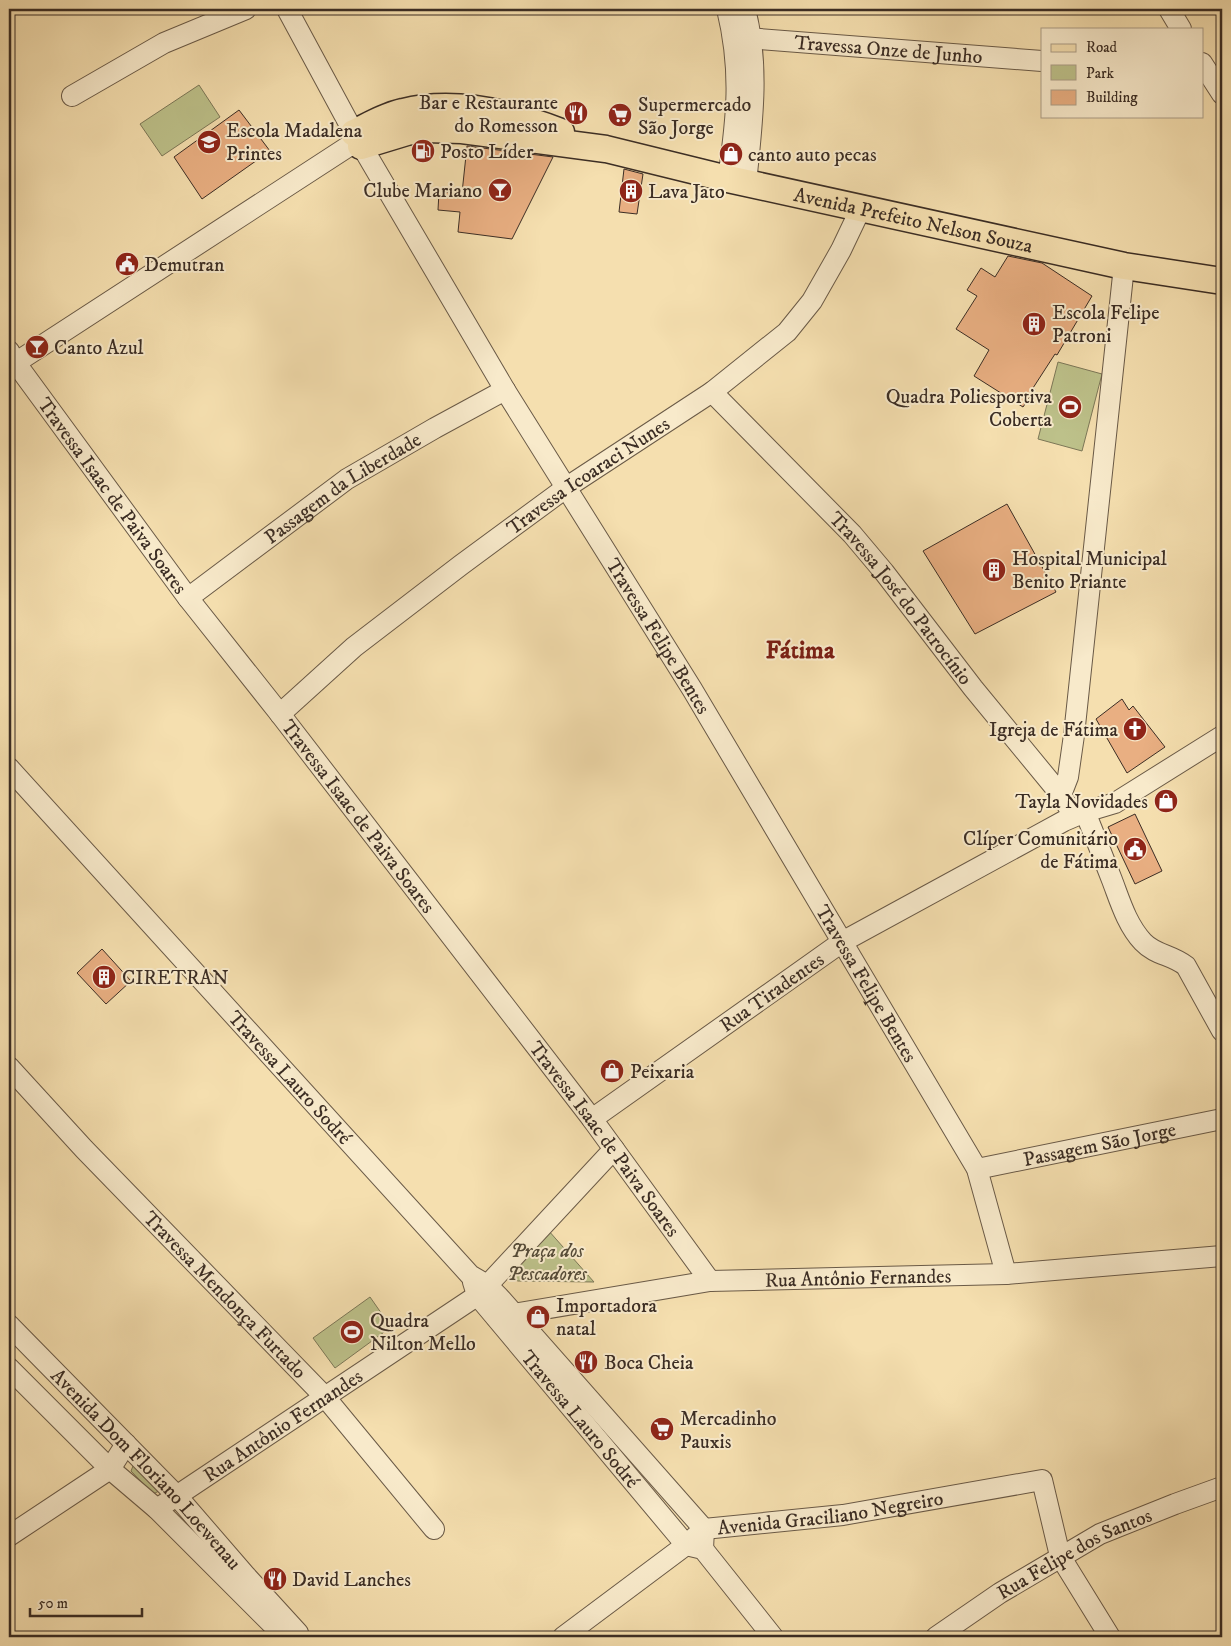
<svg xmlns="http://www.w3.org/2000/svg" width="1231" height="1646" viewBox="0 0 1231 1646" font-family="'IM FELL DW Pica',serif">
	<rect width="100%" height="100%" fill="#f5dfaf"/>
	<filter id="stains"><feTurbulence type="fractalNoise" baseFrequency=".004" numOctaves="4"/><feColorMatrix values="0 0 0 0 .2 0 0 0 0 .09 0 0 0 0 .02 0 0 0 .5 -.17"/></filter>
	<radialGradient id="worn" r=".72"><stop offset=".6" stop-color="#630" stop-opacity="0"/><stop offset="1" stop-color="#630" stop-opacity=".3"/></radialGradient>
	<path fill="#bdc18a" stroke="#7c7757" d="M199,85L220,117L162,156L140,124Z
		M1058,362L1102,374L1082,451L1038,439Z
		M548,1230L594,1282L518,1281L510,1278L509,1273Z
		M370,1297L391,1327L335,1368L313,1338Z
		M133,1466L159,1491L153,1494L131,1471Z"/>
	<path fill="#e9af82" stroke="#3b2d24" d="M239,110L270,151L202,199L174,157Z
		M467,146L553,157L512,239L458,232L460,212L438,210L439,192L462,193Z
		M624,169L643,174L637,214L619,212Z
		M1008,256L1042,263L1092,296L1057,355L1055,354L1033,388L1035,389L1023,407L974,376L989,350L956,329L977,296L967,290L981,268L995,277Z
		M1007,504L1056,592L975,634L923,551Z
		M1122,699L1129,710L1133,706L1165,747L1127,773L1096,719Z
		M1135,814L1162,871L1135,884L1108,827Z
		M102,949L131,981L106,1004L77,973Z"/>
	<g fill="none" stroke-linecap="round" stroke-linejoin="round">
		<g stroke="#6a5a47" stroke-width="22">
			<g id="minor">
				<path id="s1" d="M287,9L354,133L505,390L692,689L977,1169L1006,1274"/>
				<path d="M727,9C742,71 737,117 728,179"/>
				<path d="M745,9C760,66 752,125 746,183"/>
				<path d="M1169,9L1181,29"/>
				<path id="s2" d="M734,37L1042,61"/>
				<path d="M1202,63L1222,94"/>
				<path d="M72,96L164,43L246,9"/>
				<path id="s3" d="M9,351L15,362L188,598L280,714L592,1119L710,1281"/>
				<path d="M9,367L349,146H361"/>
				<path id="s4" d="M712,392L852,534L884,572L973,688L1061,795L1074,816"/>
				<path id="s5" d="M188,598L347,479L435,428L505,390"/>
				<path id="s6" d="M280,714L354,647L461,565L567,487L712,392L787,332L812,301L841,250L861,208"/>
				<path id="s7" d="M9,768L470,1275L487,1285L499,1297L704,1529L703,1549"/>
				<path d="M1061,795L1068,777L1074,735L1124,266"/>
				<path d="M1085,812C1094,834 1103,857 1112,880C1120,901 1127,925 1143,942C1155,955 1173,955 1186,966L1222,1031"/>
				<path id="s8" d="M9,1067L84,1149L325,1397L434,1529"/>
				<path id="s9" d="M592,1119L842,942L1064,821L1085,812L1115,803L1222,736"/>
				<path id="s10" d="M977,1169L1222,1119"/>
				<path id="s11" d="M473,1282L477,1295L686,1545L703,1549L773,1637"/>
				<path id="s12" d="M496,1317L710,1281L1006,1274L1222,1256"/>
				<path id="s13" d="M9,1325L176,1495L246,1576L298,1633L299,1637"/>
				<path d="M9,1368L110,1469L157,1509L276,1628"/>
				<path id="s14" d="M157,1509L472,1299L483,1290L614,1149"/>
				<path d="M9,1536L110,1469L126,1444"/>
				<path id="s15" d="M563,1637L686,1545L704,1529L843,1515L1042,1480L1060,1556L1110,1637"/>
				<path id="s16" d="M936,1637L1000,1593L1100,1534L1175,1504L1222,1487"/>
			</g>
		</g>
		<g stroke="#3b2d24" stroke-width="29">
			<g id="major">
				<path d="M354,133C370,125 385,116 403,112C455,99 512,113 561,132"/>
				<path id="s17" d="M361,146L407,132L425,129L462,130L606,149L728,179L1124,266L1222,281"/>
			</g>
		</g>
		<use href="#minor" stroke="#f8eacb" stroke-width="20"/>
		<use href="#major" stroke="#f5dfaf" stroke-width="26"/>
	</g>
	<defs>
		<g id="restaurant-disc" transform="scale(1.25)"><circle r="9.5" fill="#8f2418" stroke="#f8eacb"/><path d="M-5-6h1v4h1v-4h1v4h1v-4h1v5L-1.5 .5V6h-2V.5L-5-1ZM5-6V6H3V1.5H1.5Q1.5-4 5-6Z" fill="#fff"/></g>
		<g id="supermarket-disc" transform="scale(1.25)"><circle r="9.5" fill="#8f2418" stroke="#f8eacb"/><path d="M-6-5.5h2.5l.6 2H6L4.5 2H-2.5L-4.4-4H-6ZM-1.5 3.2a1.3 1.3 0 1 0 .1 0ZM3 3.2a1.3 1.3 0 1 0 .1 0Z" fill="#fff"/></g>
		<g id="school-disc" transform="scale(1.25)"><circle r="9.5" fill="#8f2418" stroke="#f8eacb"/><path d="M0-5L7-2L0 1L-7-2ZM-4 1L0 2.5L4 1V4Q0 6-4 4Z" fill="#fff"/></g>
		<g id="fuel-disc" transform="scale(1.25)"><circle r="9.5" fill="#8f2418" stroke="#f8eacb"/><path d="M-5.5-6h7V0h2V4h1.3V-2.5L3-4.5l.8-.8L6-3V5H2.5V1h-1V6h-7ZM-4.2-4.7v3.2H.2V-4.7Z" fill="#fff"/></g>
		<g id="shop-disc" transform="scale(1.25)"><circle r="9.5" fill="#8f2418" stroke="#f8eacb"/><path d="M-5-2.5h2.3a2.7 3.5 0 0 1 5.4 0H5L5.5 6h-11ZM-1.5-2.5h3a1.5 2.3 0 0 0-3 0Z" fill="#fff"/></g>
		<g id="bar-disc" transform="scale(1.25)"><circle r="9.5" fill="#8f2418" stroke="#f8eacb"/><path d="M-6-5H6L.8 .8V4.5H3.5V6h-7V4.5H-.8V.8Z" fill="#fff"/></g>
		<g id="building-disc" transform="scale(1.25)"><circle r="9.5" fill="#8f2418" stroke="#f8eacb"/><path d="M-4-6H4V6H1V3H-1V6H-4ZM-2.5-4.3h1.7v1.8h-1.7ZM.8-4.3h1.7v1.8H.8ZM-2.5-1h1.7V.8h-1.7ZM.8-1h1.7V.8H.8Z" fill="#fff"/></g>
		<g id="civic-disc" transform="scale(1.25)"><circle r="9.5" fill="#8f2418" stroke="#f8eacb"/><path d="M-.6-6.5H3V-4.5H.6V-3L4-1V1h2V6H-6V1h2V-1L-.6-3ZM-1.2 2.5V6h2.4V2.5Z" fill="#fff"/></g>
		<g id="stadium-disc" transform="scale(1.25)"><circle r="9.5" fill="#8f2418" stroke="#f8eacb"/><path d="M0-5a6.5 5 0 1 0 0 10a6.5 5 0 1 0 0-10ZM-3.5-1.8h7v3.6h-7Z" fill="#fff"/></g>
		<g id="church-disc" transform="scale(1.25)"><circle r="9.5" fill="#8f2418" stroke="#f8eacb"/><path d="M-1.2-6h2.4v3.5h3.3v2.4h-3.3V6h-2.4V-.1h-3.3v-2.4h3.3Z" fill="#fff"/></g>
	</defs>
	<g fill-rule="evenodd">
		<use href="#restaurant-disc" x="576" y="113"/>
		<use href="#supermarket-disc" x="620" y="115"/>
		<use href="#school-disc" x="209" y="142"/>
		<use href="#fuel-disc" x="423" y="151"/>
		<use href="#shop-disc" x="731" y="154"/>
		<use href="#bar-disc" x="500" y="190"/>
		<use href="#building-disc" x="631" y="191"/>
		<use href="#civic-disc" x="127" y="264"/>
		<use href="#building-disc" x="1034" y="324"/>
		<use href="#bar-disc" x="37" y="347"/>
		<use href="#stadium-disc" x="1070" y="407"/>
		<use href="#building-disc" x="994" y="570"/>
		<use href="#church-disc" x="1135" y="729"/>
		<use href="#shop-disc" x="1166" y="801"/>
		<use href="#civic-disc" x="1135" y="849"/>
		<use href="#building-disc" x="104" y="977"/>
		<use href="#shop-disc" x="612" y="1071"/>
		<use href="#shop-disc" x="538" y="1317"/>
		<use href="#stadium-disc" x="352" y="1332"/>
		<use href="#restaurant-disc" x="586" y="1362"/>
		<use href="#supermarket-disc" x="662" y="1429"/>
		<use href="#restaurant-disc" x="275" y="1579"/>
	</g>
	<g text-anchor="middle" stroke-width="4" stroke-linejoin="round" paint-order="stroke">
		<g font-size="20" fill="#3b2d24" stroke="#f8eacb">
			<text dy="7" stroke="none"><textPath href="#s2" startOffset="155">Travessa Onze de Junho</textPath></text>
			<text dy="7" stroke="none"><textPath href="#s17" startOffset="564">Avenida Prefeito Nelson Souza</textPath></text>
			<text dy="7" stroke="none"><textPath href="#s6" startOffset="390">Travessa Icoaraci Nunes</textPath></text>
			<text dy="7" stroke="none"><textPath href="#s5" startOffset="190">Passagem da Liberdade</textPath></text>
			<text dy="7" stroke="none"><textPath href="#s3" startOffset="178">Travessa Isaac de Paiva Soares</textPath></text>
			<text dy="7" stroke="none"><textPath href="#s4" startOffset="280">Travessa José do Patrocínio</textPath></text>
			<text dy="7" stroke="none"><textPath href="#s1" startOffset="729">Travessa Felipe Bentes</textPath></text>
			<text dy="7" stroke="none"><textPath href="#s3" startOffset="582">Travessa Isaac de Paiva Soares</textPath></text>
			<text dy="7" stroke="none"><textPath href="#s1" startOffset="1134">Travessa Felipe Bentes</textPath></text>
			<text dy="7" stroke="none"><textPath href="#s9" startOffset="220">Rua Tiradentes</textPath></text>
			<text dy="7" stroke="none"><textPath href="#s7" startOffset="418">Travessa Lauro Sodré</textPath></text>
			<text dy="7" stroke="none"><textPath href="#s3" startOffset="988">Travessa Isaac de Paiva Soares</textPath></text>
			<text dy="7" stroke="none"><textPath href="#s10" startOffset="125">Passagem São Jorge</textPath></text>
			<text dy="7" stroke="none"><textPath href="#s12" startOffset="365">Rua Antônio Fernandes</textPath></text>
			<text dy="7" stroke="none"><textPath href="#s8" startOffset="314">Travessa Mendonça Furtado</textPath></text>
			<text dy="7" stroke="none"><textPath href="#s11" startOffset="175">Travessa Lauro Sodré</textPath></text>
			<text dy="7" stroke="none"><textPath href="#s14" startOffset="151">Rua Antônio Fernandes</textPath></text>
			<text dy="7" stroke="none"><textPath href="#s13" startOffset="199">Avenida Dom Floriano Loewenau</textPath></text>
			<text dy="7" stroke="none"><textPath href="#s15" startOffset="305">Avenida Graciliano Negreiro</textPath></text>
			<text dy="7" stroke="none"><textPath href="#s16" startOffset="162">Rua Felipe dos Santos</textPath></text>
		</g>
		<g font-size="20" fill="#3b2d24" stroke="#f8eacb" text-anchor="start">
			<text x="558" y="109" text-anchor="end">Bar e Restaurante<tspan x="558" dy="23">do Romesson</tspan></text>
			<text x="638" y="111">Supermercado<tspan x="638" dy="23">São Jorge</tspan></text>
			<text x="226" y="137">Escola Madalena<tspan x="226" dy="23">Printes</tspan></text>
			<text x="440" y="158">Posto Líder</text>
			<text x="748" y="161">canto auto pecas</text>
			<text x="482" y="197" text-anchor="end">Clube Mariano</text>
			<text x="648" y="198">Lava Jato</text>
			<text x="144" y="271">Demutran</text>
			<text x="1052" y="319">Escola Felipe<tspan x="1052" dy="23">Patroni</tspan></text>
			<text x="54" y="354">Canto Azul</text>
			<text x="1052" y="403" text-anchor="end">Quadra Poliesportiva<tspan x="1052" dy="23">Coberta</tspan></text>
			<text x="1012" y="565">Hospital Municipal<tspan x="1012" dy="23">Benito Priante</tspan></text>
			<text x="1118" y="736" text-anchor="end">Igreja de Fátima</text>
			<text x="1148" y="808" text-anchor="end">Tayla Novidades</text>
			<text x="1118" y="845" text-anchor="end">Clíper Comunitário<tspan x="1118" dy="23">de Fátima</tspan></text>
			<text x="122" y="984">CIRETRAN</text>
			<text x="630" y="1078">Peixaria</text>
			<text x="556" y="1312">Importadora<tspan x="556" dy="23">natal</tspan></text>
			<text x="370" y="1327">Quadra<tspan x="370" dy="23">Nilton Mello</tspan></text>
			<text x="604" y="1369">Boca Cheia</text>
			<text x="680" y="1425">Mercadinho<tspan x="680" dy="23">Pauxis</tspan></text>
			<text x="292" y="1586">David Lanches</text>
		</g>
		<g font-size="20" font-style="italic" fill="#554b38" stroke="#f8eacb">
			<text x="547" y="1257">Praça dos<tspan x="547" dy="23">Pescadores</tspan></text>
		</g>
		<g font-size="25" font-weight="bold" fill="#7a1f14" stroke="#f8eacb">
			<text x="800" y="658">Fátima</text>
		</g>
	</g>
	<rect width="1231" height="1646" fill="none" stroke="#f5dfaf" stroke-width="30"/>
	<rect x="10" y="10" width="1211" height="1626" fill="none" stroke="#3b2d24" stroke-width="2.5"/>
	<rect x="15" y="15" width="1201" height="1616" fill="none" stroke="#3b2d24"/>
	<rect x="1041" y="28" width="162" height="90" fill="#f8eacb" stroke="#ac9e88"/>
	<rect x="1051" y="44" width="25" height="8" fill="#f5dfaf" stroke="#ac9e88"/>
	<text x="1086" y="52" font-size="15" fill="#3b2d24">Road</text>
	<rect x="1051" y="65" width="25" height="15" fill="#bdc18a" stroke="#ac9e88"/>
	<text x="1086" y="78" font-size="15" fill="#3b2d24">Park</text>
	<rect x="1051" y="90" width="25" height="15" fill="#e9af82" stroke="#ac9e88"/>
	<text x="1086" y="102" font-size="15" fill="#3b2d24">Building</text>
	<path d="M30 1608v8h112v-8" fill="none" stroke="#3b2d24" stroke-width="2.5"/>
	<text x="38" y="1608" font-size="15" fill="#3b2d24" stroke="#f8eacb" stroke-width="4" paint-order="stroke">50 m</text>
	<rect width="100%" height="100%" filter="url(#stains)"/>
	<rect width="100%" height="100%" fill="url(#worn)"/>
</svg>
